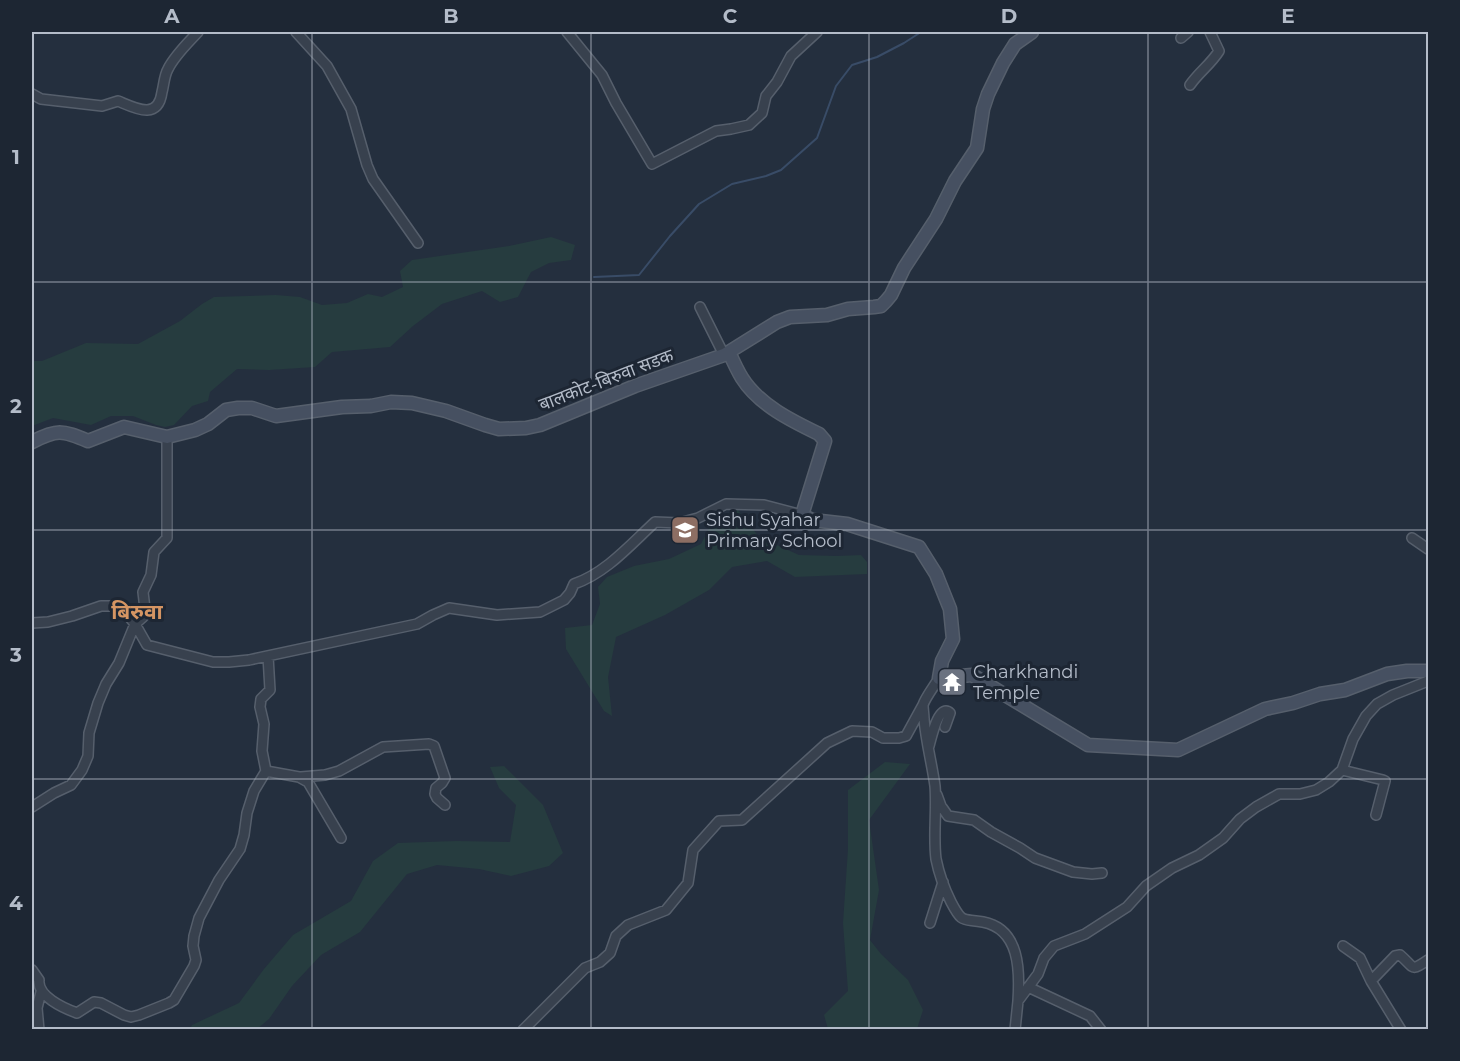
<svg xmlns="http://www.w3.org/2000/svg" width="1460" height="1061" viewBox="0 0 1460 1061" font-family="Montserrat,'Noto Sans Devanagari',sans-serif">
	<rect width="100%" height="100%" fill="#242f3e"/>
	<path fill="#263c3f" d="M551,237L575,245L571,260L549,263L531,272L518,297L500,302L482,291L442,304L413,326L390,347L332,352L315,367L269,370L237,369L210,392L208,401L192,406L174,425L165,427L156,425L133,416H111L91,425L53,418L32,426V361H42L86,343L138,344L180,321L202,304L214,297L276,295L300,297L322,305L347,303L368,294L382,297L403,287L400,271L412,260L509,246Z
		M738,510L759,537L799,555L837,556L861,555L867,562V574L795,577L767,561L732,567L709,590L665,615L616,637L608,677L612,716L604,711L566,649L565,628L592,625L600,604L598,587L607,577L634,566L669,559L701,544L714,519Z
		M885,762L910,764L869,820L879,890L870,940L881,954L908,980L923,1010L917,1029H828L824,1015L848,991L843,923L848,849V790Z
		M504,766L543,805L563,853L549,866L511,876L479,869L437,865L407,874L360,932L321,955L292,986L269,1019L257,1029H190L192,1025L239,1003L264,969L293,935L351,901L373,861L398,843L456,841L510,842L516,805L499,788L490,767Z"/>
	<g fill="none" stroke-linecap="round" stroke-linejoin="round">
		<path stroke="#394c67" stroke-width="2" d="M594,277L639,275L670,236L699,204L732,184L766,176L781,170L817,138L836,86L852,65L877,57L904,43L921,32"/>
		<g stroke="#565f6c" stroke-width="12">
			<path id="street" d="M296,32L327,66L351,109L367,165L373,179L418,243
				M567,32L602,75L616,103L652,164L716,131L731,129L749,125L762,113L766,96L777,82L791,56L817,32
				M1181,38L1188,32
				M1190,85C1199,72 1211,64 1219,51L1210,32
				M32,94L41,99L102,106L118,101C135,108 158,121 162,92C164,85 164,76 168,69C175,55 188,43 198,32
				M700,307L724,355
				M1412,538L1428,549
				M32,623L48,622L72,616L101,606H112L122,608L135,624L147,645L213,662H229L249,660L417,624L433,615L449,608L497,615L540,612L564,600L570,593L574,584C606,573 630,545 655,522L679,523L698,518L726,504L764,505L802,515
				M939,678C935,685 925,698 923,705C923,709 924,715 924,719C926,742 932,764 935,786C937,810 933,836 936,859C939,874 945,890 951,902C963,925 963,918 983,922C1020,929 1020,971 1018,1001
				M929,746C931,739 937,711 946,711C947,711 949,712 950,713L945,727
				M1342,770L1383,780L1385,781L1376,815
				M266,771L262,751L264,724L260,707L261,699L270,690L268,656
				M301,777L325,775L339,771L383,747L429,744L434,746L445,778L442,783L436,788L435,794L437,798L445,805
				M937,795L941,806L948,816L974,820L991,832L1020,848L1035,858L1073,872L1092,874L1102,873
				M32,807L54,793L71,785L82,770L88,756L89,733L98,703L106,684L119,663L135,624L143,617L145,609L143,592L151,575L154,552L167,538V437
				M930,923L943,882
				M1343,946L1360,958L1371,981L1401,1030
				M32,970L39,980C37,996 63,1008 77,1013L94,1002L101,1003L124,1015L131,1017L139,1015L169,1003L174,1000L194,966L196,960L193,946L194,936L199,918L219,880L240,849L244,835L247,813L254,791L266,771L299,777L308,782L341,838
				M1371,981L1395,956L1400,955C1415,968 1410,972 1428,960
				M1028,987L1090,1016L1101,1030
				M39,1030L37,1008L41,992
				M523,1030L585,968L600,962L610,953L616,936L628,925L666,910L688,883L693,850L719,821L742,820L827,743L852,731L872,732L883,738H899L906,736L923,705
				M1015,1030L1018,1001L1038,974L1044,958L1054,946L1085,934L1127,907L1146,886L1172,868L1199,855L1223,838L1240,819L1256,807L1279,794H1300L1316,790L1329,782L1342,770L1353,739L1366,716L1377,704L1393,695L1428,681"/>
		</g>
		<g stroke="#565f6c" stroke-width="15">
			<path id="secondary" d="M729,352C733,361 737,370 742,378C759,405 792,421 819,434L825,441L802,515L812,520L847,524L919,547L936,574L950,609L953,639L942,661L939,678L972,675L1088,745L1178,750L1265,709L1293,703L1320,694L1345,690L1387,674L1407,671H1428
				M32,442C57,429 62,430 88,441L124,427L167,437L195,430L208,424L226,410L238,408H252L276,416L342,407L371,406L391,402L412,403L446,411L485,425L499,429L526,428L540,425L635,386L724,355L777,322L790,317L827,315L848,309L874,307L881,306L886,301L891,295L904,268L936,219L955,181L977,148L983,109L988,94L1003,63L1015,44L1032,32"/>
		</g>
		<use href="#street" stroke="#38414e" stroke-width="9"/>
		<use href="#secondary" stroke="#465061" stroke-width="12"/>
	</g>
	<path fill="none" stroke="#b4bcc9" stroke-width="1.5" stroke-opacity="0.55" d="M312,32V1030M591,32V1030M869,32V1030M1148,32V1030M32,282H1428M32,530H1428M32,779H1428"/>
	<defs>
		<g id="school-square" transform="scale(1.5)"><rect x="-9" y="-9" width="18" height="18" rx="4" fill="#8d6e63" stroke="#1d2633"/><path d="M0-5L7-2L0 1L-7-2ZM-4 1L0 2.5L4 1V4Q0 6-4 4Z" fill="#fff"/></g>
		<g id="temple-square" transform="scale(1.5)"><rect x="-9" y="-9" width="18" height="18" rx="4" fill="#6b7280" stroke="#1d2633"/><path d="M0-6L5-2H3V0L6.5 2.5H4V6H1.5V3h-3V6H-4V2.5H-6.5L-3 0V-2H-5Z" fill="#fff"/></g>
	</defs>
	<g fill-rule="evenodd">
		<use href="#school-square" x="685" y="530"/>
		<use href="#temple-square" x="952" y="682"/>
	</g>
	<g text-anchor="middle" stroke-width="6" stroke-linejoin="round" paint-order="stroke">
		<g font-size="18" fill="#b4bcc9" stroke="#1d2633">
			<text transform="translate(606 380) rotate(-21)" y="6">बालकोट-बिरुवा सडक</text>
		</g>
		<g font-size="18" fill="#b4bcc9" stroke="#1d2633" text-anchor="start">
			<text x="706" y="526">Sishu Syahar<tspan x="706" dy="21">Primary School</tspan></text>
			<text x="973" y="678">Charkhandi<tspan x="973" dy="21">Temple</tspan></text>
		</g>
		<g font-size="21" font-weight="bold" fill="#d59563" stroke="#1d2633">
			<text x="137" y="619">बिरुवा</text>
		</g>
	</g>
	<rect width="1460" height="1061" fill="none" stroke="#1d2633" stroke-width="66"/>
	<rect x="33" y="33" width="1394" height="995" fill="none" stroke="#b4bcc9" stroke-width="2"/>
	<g font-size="20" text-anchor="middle" font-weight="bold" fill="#b4bcc9">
		<text x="172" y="23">A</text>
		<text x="451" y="23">B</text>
		<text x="730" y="23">C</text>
		<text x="1009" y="23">D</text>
		<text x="1288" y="23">E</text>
		<text x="16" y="164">1</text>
		<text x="16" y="413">2</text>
		<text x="16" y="662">3</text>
		<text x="16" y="910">4</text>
	</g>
</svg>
